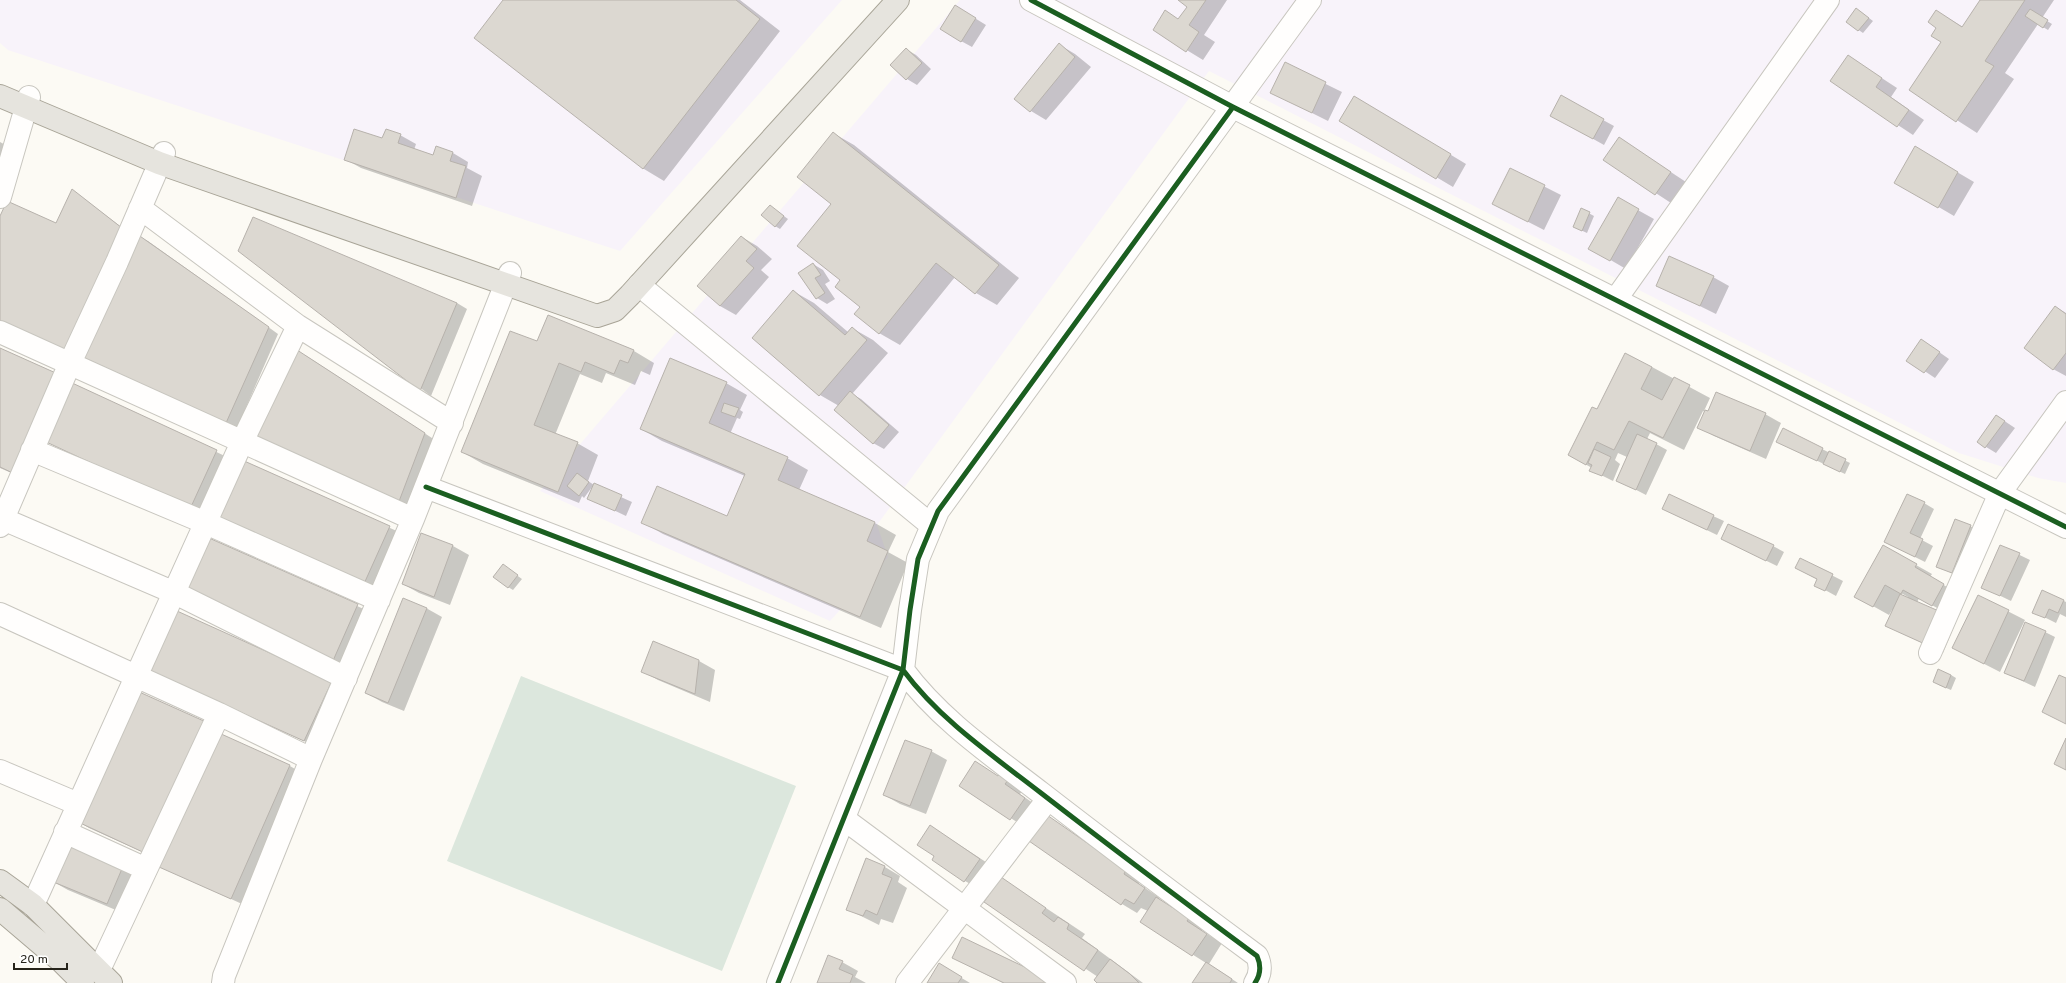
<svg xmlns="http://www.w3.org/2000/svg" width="2066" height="983" viewBox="0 0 2066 983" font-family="Overpass,sans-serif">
	<rect width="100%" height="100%" fill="#fcfaf4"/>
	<path fill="#f8f3fa" d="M0,0H842L620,251L8,50L0,43Z
		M960,0H2066V483L2038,478L1959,453L1209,71L877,525L888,557L830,621L540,491Z"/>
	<path fill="#dce7dd" d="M521,676L796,786L722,971L447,861Z"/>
	<path fill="#0003" fill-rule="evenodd" d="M504,0H740L780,31L664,181L644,169L475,38Z
		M1179,0H1227L1204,35L1215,42L1203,60L1154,30L1166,12L1179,20L1188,6Z
		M1981,0H2054L2042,18L2052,24L2048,30L2038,24L2005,73L2014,79L1977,133L1910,90L1942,42L1936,11L1963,27Z
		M965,12L986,25L972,47L961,41Z
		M1861,12L1873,21L1863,33L1847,22Z
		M1060,45L1075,54L1091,67L1046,120L1031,111Z
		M906,49L916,55L931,69L917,85L907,79Z
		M1848,56L1897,88L1891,97L1924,120L1913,135L1831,81Z
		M1285,64L1342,92L1328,121L1272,93Z
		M1561,97L1614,126L1604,145L1561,121Z
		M1370,106L1466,164L1453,187L1340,120Z
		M833,133L854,145L1019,278L997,305L976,293L955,277L900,345L879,333L842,280L832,204Z
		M400,135L416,144L414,150L434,156L437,148L453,153L468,162L467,168L482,176L472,206L361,168L345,159L383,140Z
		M1619,138L1686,182L1671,203L1605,160Z
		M0,142L13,149L0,177Z
		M1916,148L1974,182L1954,216L1896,182Z
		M1510,169L1561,195L1544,230L1493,204Z
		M72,190L132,235L138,236L148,241L278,334L237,428L78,354L0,321V219L57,225Z
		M1618,199L1654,219L1626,269L1590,248Z
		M770,206L788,219L780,229L775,226Z
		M1581,209L1594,216L1587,233L1574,227Z
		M742,237L757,246L772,259L761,270L769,277L736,315L720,306Z
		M239,250L457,303L467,309L431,396Z
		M813,264L823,270L830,281L825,284L835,299L827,304L817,298Z
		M1713,277L1729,286L1716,314L1657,285Z
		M793,291L814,303L848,332L852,328L873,340L888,353L852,394L861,399L899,432L884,449L873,443L839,406L820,395L753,338Z
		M2056,307L2066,313V376L2053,369Z
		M548,316L634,351L654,363L650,375L641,371L635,385L606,373L602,383L580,374L555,435L577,443L598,455L588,481L594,485L632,502L626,516L588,498L592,487L584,498L582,496L579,503L483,464L462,452L537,343Z
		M1922,340L1949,359L1935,378L1908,360Z
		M0,350L227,457L201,514L43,439L25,479L0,468Z
		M305,355L435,440L409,509L254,442Z
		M1652,367L1710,398L1704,411L1708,413L1765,414L1781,423L1766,459L1714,436L1698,427L1705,412L1703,411L1684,450L1650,433L1647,439L1667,450L1646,495L1617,480L1627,457L1618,453L1615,460L1620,464L1613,481L1591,470L1592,468L1569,455L1597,410Z
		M726,383L747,395L740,410L743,412L740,419L737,418L730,434L787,458L808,470L799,490L875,523L896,535L888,552L908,563L881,628L663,534L642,522L727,517L745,476L662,441L641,429Z
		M1997,416L2015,428L1996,453L1978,442Z
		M1788,447L1822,449L1850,463L1845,474Z
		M242,462L399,532L374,591Z
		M1924,503L1934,509L1920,539L1933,546L1925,562L1885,542Z
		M1663,509L1713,516L1724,521L1717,535Z
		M1970,526L1981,532L1963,578L1938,566Z
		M422,534L453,546L469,555L450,605L419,593L403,584Z
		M210,539L368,611L343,668L195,602Z
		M1732,544L1773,546L1784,552L1777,566Z
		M2001,546L2030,560L2011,601L1982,587Z
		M1800,559L1843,581L1836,596L1816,585L1818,580L1796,568Z
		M1916,565L1932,574L1930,577L1959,594L1948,614L1919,598L1917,603L1956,622L1943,653L1887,626L1893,611L1892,610L1889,615L1855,596ZM1901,593L1908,597V599L1900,595Z
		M508,569L522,579L513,590L508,587Z
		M1978,596L2025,620L2000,672L1953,648Z
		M2064,601L2066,602V617L2060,614L2056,623L2034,612Z
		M426,608L442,617L404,711L382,702L366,693Z
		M177,612L341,688L315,746L161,677Z
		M2045,632L2055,637L2035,687L2005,673Z
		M654,642L699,661L715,670L710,702L658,680L642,671Z
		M1951,675L1956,678L1951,690L1939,685Z
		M931,751L947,760L926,814L900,804L884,795Z
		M975,762L999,777L1024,788L1020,794L1040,808L1026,828L960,785Z
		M290,766L300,772L242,904L161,867Z
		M1047,816L1141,880L1139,884L1160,898L1159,899L1204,928L1202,931L1222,943L1209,964L1238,983H1193L1206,963L1141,922L1148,911L1141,908L1137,913L1122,904L1031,841Z
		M79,822L158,859L89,828Z
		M946,836L995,868L981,890L965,881Z
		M68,842L139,874L123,913L68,890L52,881Z
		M885,867L900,876L898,882L907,888L893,923L881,919L879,925L847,909Z
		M1001,878L1085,934L1082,938L1143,983H1099L1098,977L985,902Z
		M953,958L1055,983H1003Z
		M842,962L858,971L855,977L866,983H818Z
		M955,974L970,983H928Z"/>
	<path fill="#dcd8d1" stroke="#b7b2ac" d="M503,0H736L760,19L643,169L474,38Z
		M1206,0L1189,25L1199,32L1186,52L1153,30L1165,10L1178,19L1187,7L1178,0Z
		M1980,0H2025L1985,61L1994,66L1956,122L1909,90L1941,42L1931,36L1936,28L1928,22L1936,10L1962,27Z
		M955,5L976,18L961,42L940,29Z
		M1856,8L1869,18L1858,31L1846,22Z
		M2030,9L2048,20L2043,28L2025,16Z
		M1059,43L1075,57L1030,112L1014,99Z
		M906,48L922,63L906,80L890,65Z
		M1848,55L1882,78L1876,87L1909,110L1897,127L1830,81Z
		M1285,62L1326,82L1312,113L1270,93Z
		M1561,95L1604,119L1593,139L1550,116Z
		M1354,96L1451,154L1436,179L1339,121Z
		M354,129L382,138L386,129L401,134L398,143L433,155L436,146L453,152L450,161L466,166L456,198L344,160Z
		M833,132L999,265L975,294L936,263L879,334L854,314L860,307L835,287L840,280L797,246L831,204L797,177Z
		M1619,137L1671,172L1655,195L1603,160Z
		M1915,146L1958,172L1938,208L1894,183Z
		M1510,168L1545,185L1528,222L1492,204Z
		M72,189L122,228L67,351L0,321V216L7,201L56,223Z
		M1618,197L1639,209L1610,261L1588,249Z
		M770,205L784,216L775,227L761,215Z
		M1581,208L1590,212L1582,231L1573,227Z
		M253,217L457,303L420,391L238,251Z
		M137,234L269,327L226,423L78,355Z
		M741,236L757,249L746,261L754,268L720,306L697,286Z
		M1669,256L1714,276L1700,306L1656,286Z
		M813,263L821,275L815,278L825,293L816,299L798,273Z
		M793,290L845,335L852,327L867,340L819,396L752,338Z
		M2055,306L2066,314V353L2053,370L2024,348Z
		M548,315L634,350L628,363L620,360L614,374L585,362L581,372L559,363L534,425L578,442L558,492L461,452L510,331L537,341Z
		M1921,339L1940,352L1924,373L1906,361Z
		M0,348L58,374L15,474L0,467Z
		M294,348L425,433L398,504L253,442Z
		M1625,353L1652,367L1641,389L1662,400L1674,377L1690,385L1663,438L1629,421L1614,450L1597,442L1586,465L1568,455L1592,407L1597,409Z
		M670,358L727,382L709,423L788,457L778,480L875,522L867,541L888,551L860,617L641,523L657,486L727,516L745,474L640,429Z
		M70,382L217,450L190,509L42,440Z
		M850,391L889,425L873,444L834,410Z
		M1716,392L1766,413L1750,451L1697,428L1705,410L1708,411Z
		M724,403L739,408L735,417L721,412Z
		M1996,415L2005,421L1985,448L1977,442Z
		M1783,428L1823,448L1817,461L1776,442Z
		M1637,434L1657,443L1636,490L1616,481Z
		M1594,449L1611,457L1602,476L1589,471L1592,465L1588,463Z
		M1829,451L1846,459L1840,472L1823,464Z
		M242,460L390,526L363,586L216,520Z
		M577,473L589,482L579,496L567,486Z
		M594,483L622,495L615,511L587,499Z
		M1669,494L1714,515L1707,530L1662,509Z
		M1907,494L1925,502L1910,533L1923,539L1915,557L1884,542Z
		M1955,519L1971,525L1952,573L1936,567Z
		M1728,524L1774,545L1766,561L1721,539Z
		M421,533L453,545L434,597L402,584Z
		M209,538L358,604L332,663L183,596Z
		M1883,545L1917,564L1915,567L1944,584L1932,606L1903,590L1901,594L1885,585L1873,607L1854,597Z
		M2000,545L2020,553L2000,596L1981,588Z
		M1800,558L1833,574L1825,591L1814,586L1817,579L1795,568Z
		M503,564L518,575L508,588L493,577Z
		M2042,590L2064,600L2058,613L2049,609L2045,618L2032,613Z
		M1900,594L1941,612L1927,645L1885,626Z
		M1978,595L2009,610L1984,664L1952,648Z
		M403,598L427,608L388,703L365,693Z
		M177,611L332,681L304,741L149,671Z
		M2025,622L2046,631L2024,681L2004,673Z
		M653,641L699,660L695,694L641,672Z
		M1938,669L1951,675L1946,688L1933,682Z
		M2059,675L2066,678V724L2042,712Z
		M137,691L206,722L147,854L78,822Z
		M219,733L290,765L231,899L159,867Z
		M2066,738V770L2054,764Z
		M905,740L932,750L910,806L883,795Z
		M975,761L998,776L1001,773L1009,779L1005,784L1025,798L1010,820L959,786Z
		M1047,815L1126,870L1124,874L1145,888L1134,904L1125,899L1121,905L1029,841Z
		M930,825L980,859L964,882L932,860L934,856L917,845Z
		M68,841L124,864L107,904L51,881Z
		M866,858L885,866L882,874L892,878L877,915L866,910L863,916L846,910Z
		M1001,877L1046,908L1042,913L1054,922L1058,917L1069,924L1067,929L1098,950L1084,971L984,902Z
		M1156,897L1189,918L1187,921L1207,934L1192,956L1140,922Z
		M962,937L1058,983H1004L952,958Z
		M828,955L843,961L839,969L853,975L850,983H817Z
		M1110,959L1130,974L1139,983H1097L1094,980Z
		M1206,962L1232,979L1230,983H1192Z
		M939,963L962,977L958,983H927Z"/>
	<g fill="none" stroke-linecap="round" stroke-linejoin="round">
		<g stroke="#c8c6bf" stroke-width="24">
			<path id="minor" d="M1031,0L1233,107L2066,527
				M0,197L29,97
				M140,208L298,326L452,423
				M639,285L931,525
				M1616,299L1828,0
				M0,332L413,519
				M32,450L206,523L379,600
				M426,487L903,670C940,720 992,755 1041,793C1112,848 1184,902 1257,956C1261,965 1261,974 1255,983
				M3,519L175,593L346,678
				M0,526L70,363L117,262L164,153
				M0,614L219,714L311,759
				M1930,653L2000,493L2066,402
				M0,771L78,804
				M844,819L1065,983
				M65,832L146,869
				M33,905L242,442L298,326
				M99,970L219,714
				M223,983L224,976L311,759L413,519L510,273
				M778,983L903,670L910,610L918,559L938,511L1310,0
				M907,983L1048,799"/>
		</g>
		<g stroke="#a8a497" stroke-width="24">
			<path id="major" d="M0,96L159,163L597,316L615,310L630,295L898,0
				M0,881L33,905L111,983
				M0,909L60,960L83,983"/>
		</g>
		<use href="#minor" stroke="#fffefd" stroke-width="22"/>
		<use href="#major" stroke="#e6e4de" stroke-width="22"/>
		<g stroke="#fff" stroke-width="8">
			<path id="cycleway" d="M1031,0L1233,107L2066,527
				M426,487L903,670C940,720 992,755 1041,793C1112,848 1184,902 1257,956C1261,965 1261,974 1255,983
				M778,983L903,670L910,610L918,559L938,511L1233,107"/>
		</g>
		<use href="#cycleway" stroke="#1b5e20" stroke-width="5"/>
	</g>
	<path d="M14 963v6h53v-6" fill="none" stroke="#26231a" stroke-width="2"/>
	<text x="20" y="963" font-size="12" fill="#26231a" stroke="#ffffff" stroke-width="3" paint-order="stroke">20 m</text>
</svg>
